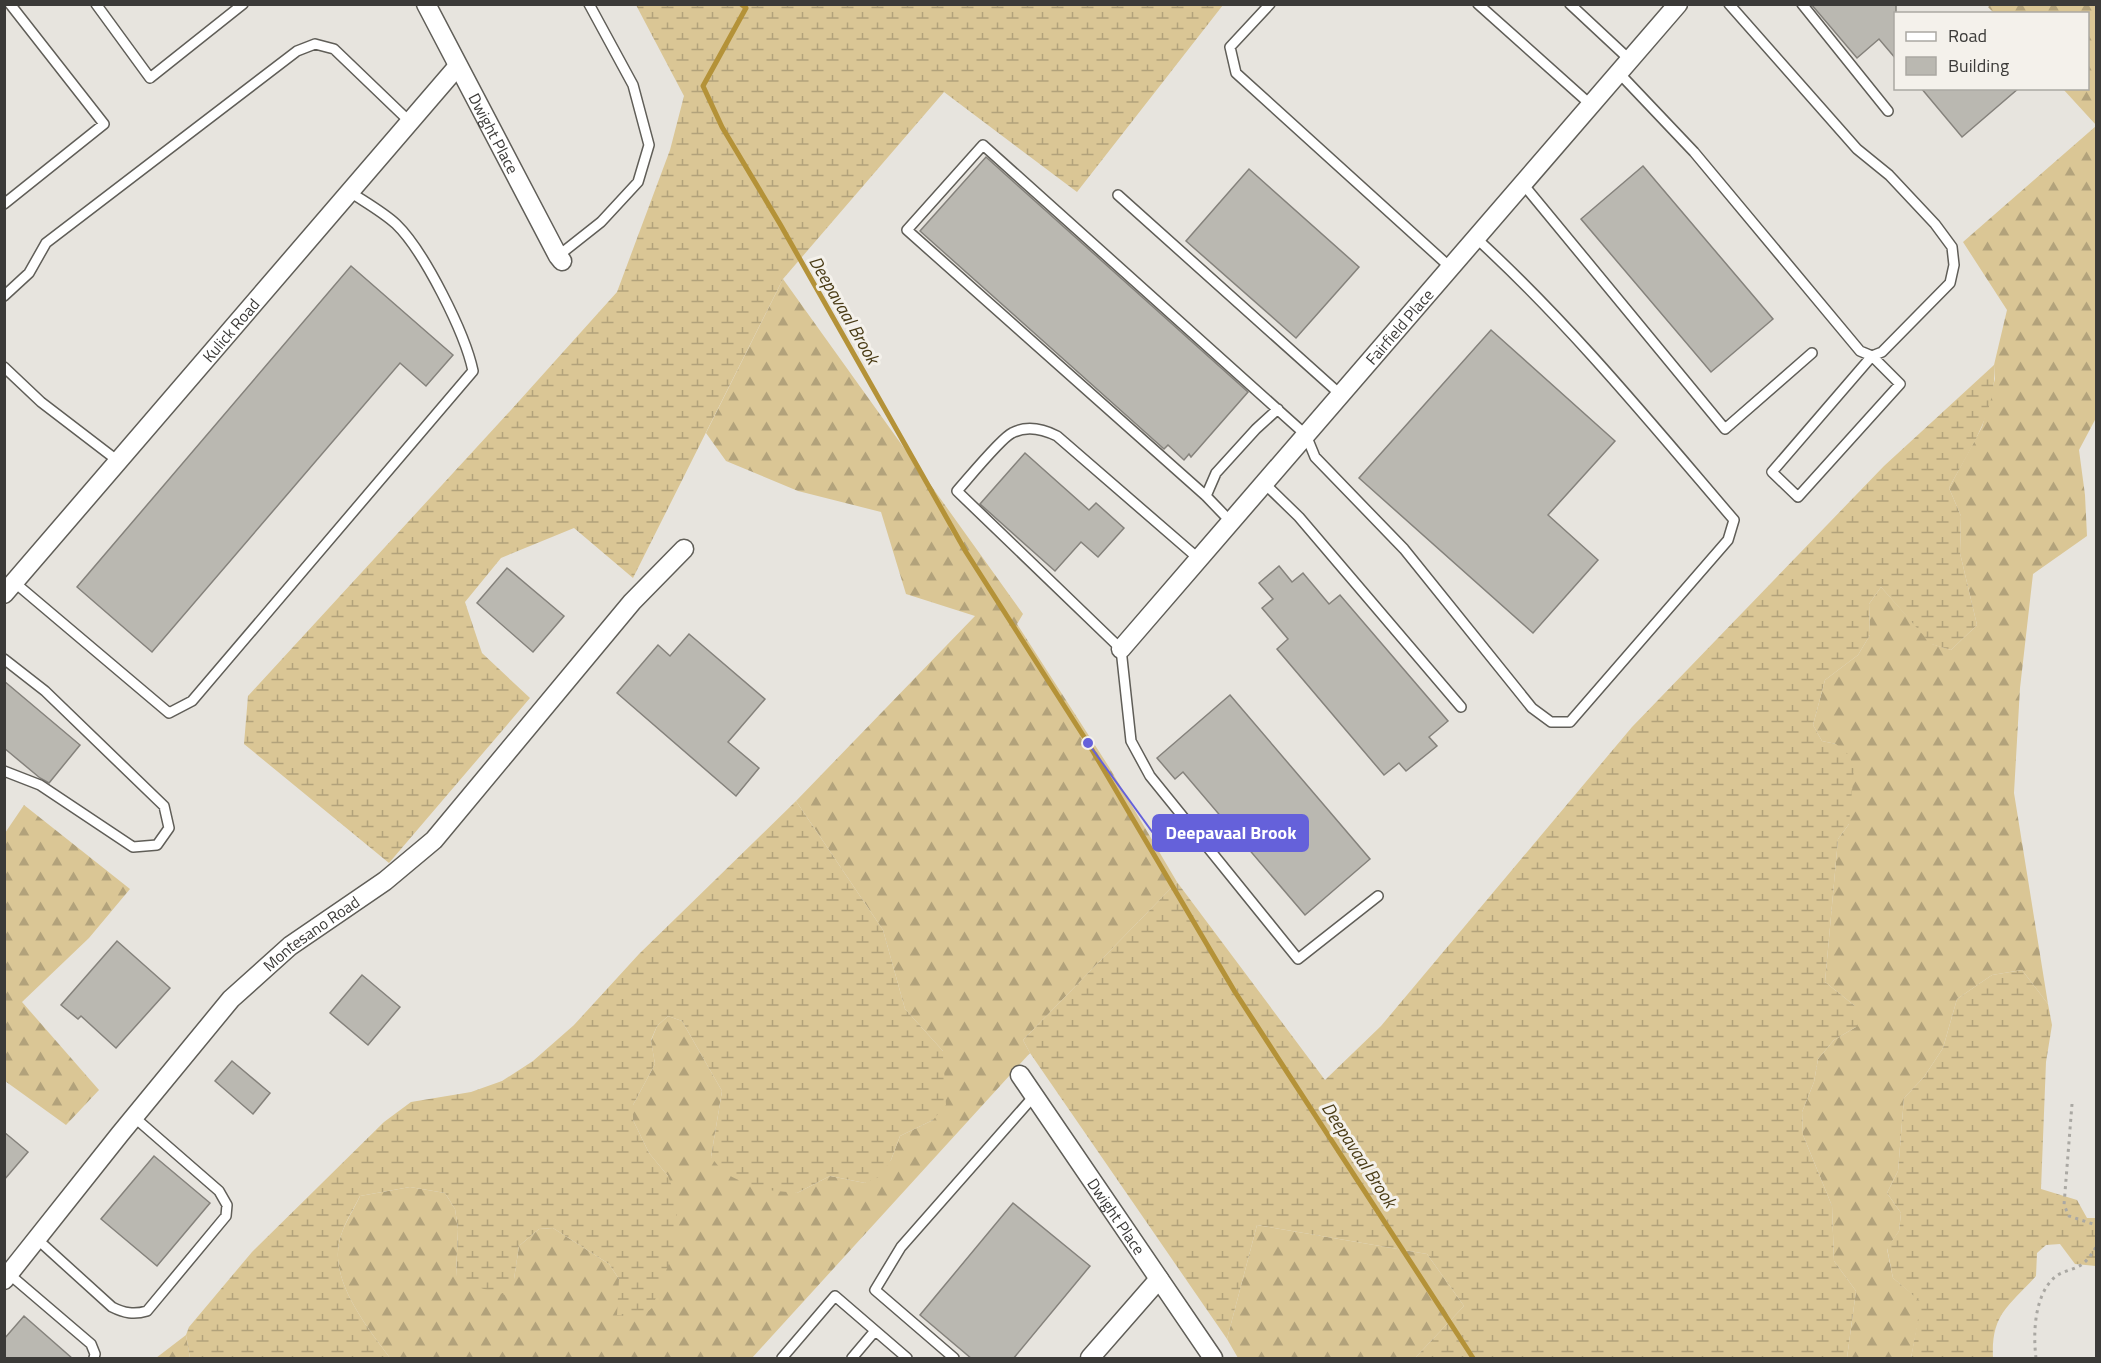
<svg xmlns="http://www.w3.org/2000/svg" width="2101" height="1363" viewBox="0 0 2101 1363" font-family="'Titillium Web',sans-serif">
	<defs>
		<pattern id="forest-firs" width="22" height="20" patternUnits="userSpaceOnUse" patternTransform="scale(1.5)"><rect width="22" height="20" fill="#dac695"/><path d="M5 1l3.5 6h-7zM16 11l3.5 6h-7z" fill="#b2a27b"/></pattern>
		<pattern id="wetland-marsh" width="20" height="14" patternUnits="userSpaceOnUse" patternTransform="scale(1.5)"><rect width="20" height="14" fill="#dac695"/><path d="M1 5h8M5 5V1M11 12h8M15 12V8" fill="none" stroke="#b2a27b"/></pattern>
	</defs>
	<rect width="100%" height="100%" fill="#e7e4de"/>
	<path fill="url(#forest-firs)" d="M1991,5H2096V125L2063,89L2088,88V14L1994,13L1988,7Z
		M2096,126V418L2079,450L2085,495L2087,536L2033,574L2020,688L2014,793L2048,1004L2022,970L1992,975L1957,999L1943,1048L1924,1077L1904,1098L1898,1171L1887,1193L1901,1213L1899,1231L1887,1249L1893,1278L1922,1302L1911,1358H1847L1856,1291L1834,1261L1832,1206L1803,1135L1802,1112L1814,1082L1818,1059L1834,1040L1856,1027L1855,1006L1825,982L1838,839L1849,824L1836,744L1822,741L1813,725L1825,680L1858,655L1870,635L1869,604L1881,587L1932,644L1951,650L1977,625L1960,553L1961,516L1949,488L1982,427L1995,379L1994,365L2007,310L1963,242Z
		M783,279L1023,614L1017,624L1109,767L1177,882L1023,1040L1030,1053L752,1358H390C368,1328 331,1283 339,1243C342,1227 353,1211 360,1196L410,1187L445,1193L455,1209L458,1229L456,1276L514,1279L519,1246L539,1229L553,1228L609,1264L619,1279L668,1176L649,1153L633,1120V1105L655,1064L651,1041L657,1026L668,1016L682,1021L722,1091L711,1157L797,1193L830,1176L865,1183L891,1160L900,1136L933,1120L943,1051L905,1009L883,930L796,801L975,616L906,594L881,512L798,491L726,461L706,433Z
		M24,805L130,889L89,938L22,1002L99,1090L66,1125L5,1081V833Z
		M1257,1225L1427,1254L1464,1306L1415,1358H1238L1227,1339Z
		M186,1335L190,1358H156Z"/>
	<path fill="url(#wetland-marsh)" d="M636,5H1223L1077,192L944,92L783,279L633,578L574,528L501,558L465,602L482,653L530,698L389,863L244,744L248,696L511,410L617,292L670,150L684,96Z
		M1994,365C1998,409 1969,451 1949,488L1961,516L1960,553L1977,625L1951,650L1931,644L1881,587L1869,604L1870,635L1858,655L1825,680L1813,725L1822,741L1836,744L1849,755L1854,769L1849,824L1838,839L1825,982L1855,1006L1861,1018L1856,1027L1834,1040L1818,1059L1814,1082L1802,1112L1803,1135L1832,1206L1834,1261L1856,1291L1847,1358H1415L1464,1306L1427,1254L1257,1225L1227,1339L1030,1053L1023,1040L1177,882L1325,1080L1381,1026L1632,727L1884,466Z
		M796,801L883,930L905,1009L943,1051L946,1105L933,1120L900,1136L891,1160L879,1177L865,1183L830,1176L797,1193L757,1189L724,1173L711,1157L722,1091L682,1021L668,1016L657,1026L651,1040L655,1064L633,1105V1120L649,1153L668,1176L678,1203L674,1250L652,1308L641,1317L617,1315L619,1279L609,1264L553,1228L539,1229L519,1246L514,1279L506,1295L462,1283L456,1277L458,1229L455,1209L445,1193L410,1187L360,1196C353,1210 342,1227 339,1243C331,1283 368,1328 390,1358H190L186,1335L189,1327L252,1252L384,1122L411,1102L471,1092L502,1081L533,1061L574,1025L639,954Z
		M2022,970L2048,1004L2052,1025L2046,1062L2041,1189L2077,1200L2087,1218H2096V1266L2075,1264L2060,1244L2046,1245L2037,1253L2036,1276C2008,1307 1991,1314 1993,1358H1911L1921,1302L1893,1278L1887,1248L1899,1231L1901,1213L1887,1193L1898,1171L1904,1098L1924,1077L1943,1048L1957,999L1992,975Z"/>
	<g fill="none" stroke-linecap="round" stroke-linejoin="round">
		<path stroke="#b49238" stroke-width="5" d="M741,4L746,8L703,86L722,127L780,224L966,552L1088,743L1235,992L1473,1358"/>
	</g>
	<path fill="#bab8b1" stroke="#85827c" stroke-width="1.5" d="M1811,4H1896V59L1879,39L1857,58Z
		M1921,88H2019L1962,137Z
		M986,157L1248,392L1191,457L1189,454L1184,460L1168,445L1164,449L920,231Z
		M1643,166L1773,319L1711,372L1581,219Z
		M1249,169L1359,267L1296,338L1186,241Z
		M351,266L453,355L426,386L400,363L152,652L77,587Z
		M1491,330L1615,441L1548,515L1598,560L1533,633L1359,478Z
		M1025,453L1089,510L1096,503L1124,528L1098,557L1081,542L1055,571L980,504Z
		M1279,566L1292,582L1303,573L1329,604L1340,595L1448,721L1429,737L1437,746L1406,771L1399,763L1384,775L1277,649L1288,639L1262,608L1273,599L1259,583Z
		M507,568L564,616L533,652L477,603Z
		M689,634L765,699L728,742L759,768L736,796L617,693L658,645L670,656Z
		M4,681L80,745L49,783L40,778L4,748Z
		M1230,695L1370,859L1305,915L1183,772L1175,779L1157,758Z
		M117,941L170,988L116,1048L81,1016L78,1019L61,1005Z
		M362,975L400,1007L368,1045L330,1013Z
		M232,1061L270,1093L253,1114L215,1081Z
		M4,1132L28,1152L4,1180Z
		M154,1156L210,1203L157,1266L101,1219Z
		M1013,1203L1090,1266L1013,1359H972L920,1315Z
		M24,1316L73,1359H4V1339Z"/>
	<g fill="none" stroke-linecap="round" stroke-linejoin="round">
		<g stroke="#605e58" stroke-width="12">
			<path id="lane" d="M96,4L150,78L243,4
				M1270,4L1230,47L1236,73L1451,268
				M1478,4L1591,105
				M1570,4L1630,60
				M1802,4L1888,111
				M1619,73L1694,152L1860,351L1872,356L1882,352L1950,283L1954,265L1952,247L1935,224L1889,175L1857,149L1729,4
				M1523,184L1725,429L1812,353
				M1118,195L1341,395
				M4,204L104,124L10,4
				M558,256L601,222L638,182L649,145L633,85L589,4
				M4,296L29,273L46,243L297,51L315,44L334,49L410,122
				M1872,356L1900,384L1798,497L1772,472Z
				M4,367L41,402L118,461
				M1264,483L1299,517L1461,707
				M1206,496L1216,473L1256,429L1278,409
				M1231,522L1206,496L907,230L983,145L1306,435L1315,457L1404,549L1532,708L1551,722H1570L1728,540L1734,520C1651,423 1570,324 1476,238
				M1199,559L1057,436C1043,429 1027,425 1012,433C1001,438 967,480 957,491L1121,649L1131,741L1150,776L1298,959L1378,896
				M14,582L169,713L192,701L473,371C465,333 424,251 396,224C383,212 365,202 350,192
				M4,659L45,691L164,806L169,828L157,845L133,847L40,785L4,771
				M37,1239L112,1307C124,1313 134,1315 147,1311L226,1216L227,1205L219,1191L134,1117
				M9,1274L91,1344L95,1354L94,1358
				M782,1358L835,1296L907,1358
				M852,1358L874,1332
				M954,1358L875,1290L901,1247L1034,1096"/>
		</g>
		<g stroke="#605e58" stroke-width="21">
			<g id="street">
				<path id="s1" d="M426,4L558,256L562,261"/>
				<path id="s2" d="M4,594L457,67"/>
				<path id="s3" d="M1121,649L1678,4"/>
				<path id="s4" d="M1020,1075L1213,1358"/>
				<path id="s5" d="M4,1280L120,1134L231,999L290,946L385,881L434,840L632,602L684,549"/>
				<path d="M1090,1358L1159,1279"/>
			</g>
		</g>
		<path stroke="#aaa8a3" stroke-width="3" stroke-dasharray="3 4.5" stroke-linecap="butt" d="M2072,1104L2064,1205L2069,1216L2096,1225
			M2036,1358C2033,1334 2034,1295 2055,1277C2062,1271 2073,1270 2081,1265C2087,1261 2092,1254 2096,1247"/>
		<use href="#lane" stroke="#fff" stroke-width="9"/>
		<use href="#street" stroke="#fff" stroke-width="18"/>
	</g>
	<g text-anchor="middle" stroke-width="6" stroke-linejoin="round" paint-order="stroke">
		<g font-size="16" fill="#3b3a38" stroke="#f4f1eb">
			<text dy="6" stroke="none"><textPath href="#s1" startOffset="146">Dwight Place</textPath></text>
			<text dy="6" stroke="none"><textPath href="#s3" startOffset="426">Fairfield Place</textPath></text>
			<text dy="6" stroke="none"><textPath href="#s2" startOffset="348">Kulick Road</textPath></text>
			<text dy="6" stroke="none"><textPath href="#s5" startOffset="465">Montesano Road</textPath></text>
			<text dy="6" stroke="none"><textPath href="#s4" startOffset="171">Dwight Place</textPath></text>
		</g>
		<g font-size="18" font-style="italic" fill="#493b15" stroke="#f4f1eb">
			<text transform="translate(844 310) rotate(60)" y="6">Deepavaal Brook</text>
			<text transform="translate(1359 1155) rotate(57)" y="6">Deepavaal Brook</text>
		</g>
	</g>
	<path fill="none" stroke="#6561da" stroke-width="2" d="M1088 743L1153 833"/>
	<circle fill="#6561da" stroke="#f4f1eb" stroke-width="2" cx="1088" cy="743" r="6"/>
	<rect fill="#6561da" stroke="#6561da" stroke-width="2" x="1153" y="815" width="155" height="36" rx="6"/>
	<g font-size="18" text-anchor="middle" font-weight="bold" fill="#fff">
		<text x="1231" y="839">Deepavaal Brook</text>
	</g>
	<rect width="2101" height="1363" fill="none" stroke="#3b3a38" stroke-width="12"/>
	<rect x="1894" y="12" width="195" height="78" fill="#f4f1eb" stroke="#aaa8a3" stroke-width="1.5"/>
	<rect x="1906" y="32" width="30" height="9" fill="#ffffff" stroke="#aaa8a3" stroke-width="1.5"/>
	<text x="1948" y="42" font-size="18" fill="#3b3a38">Road</text>
	<rect x="1906" y="57" width="30" height="18" fill="#bab8b1" stroke="#aaa8a3" stroke-width="1.5"/>
	<text x="1948" y="72" font-size="18" fill="#3b3a38">Building</text>
</svg>
